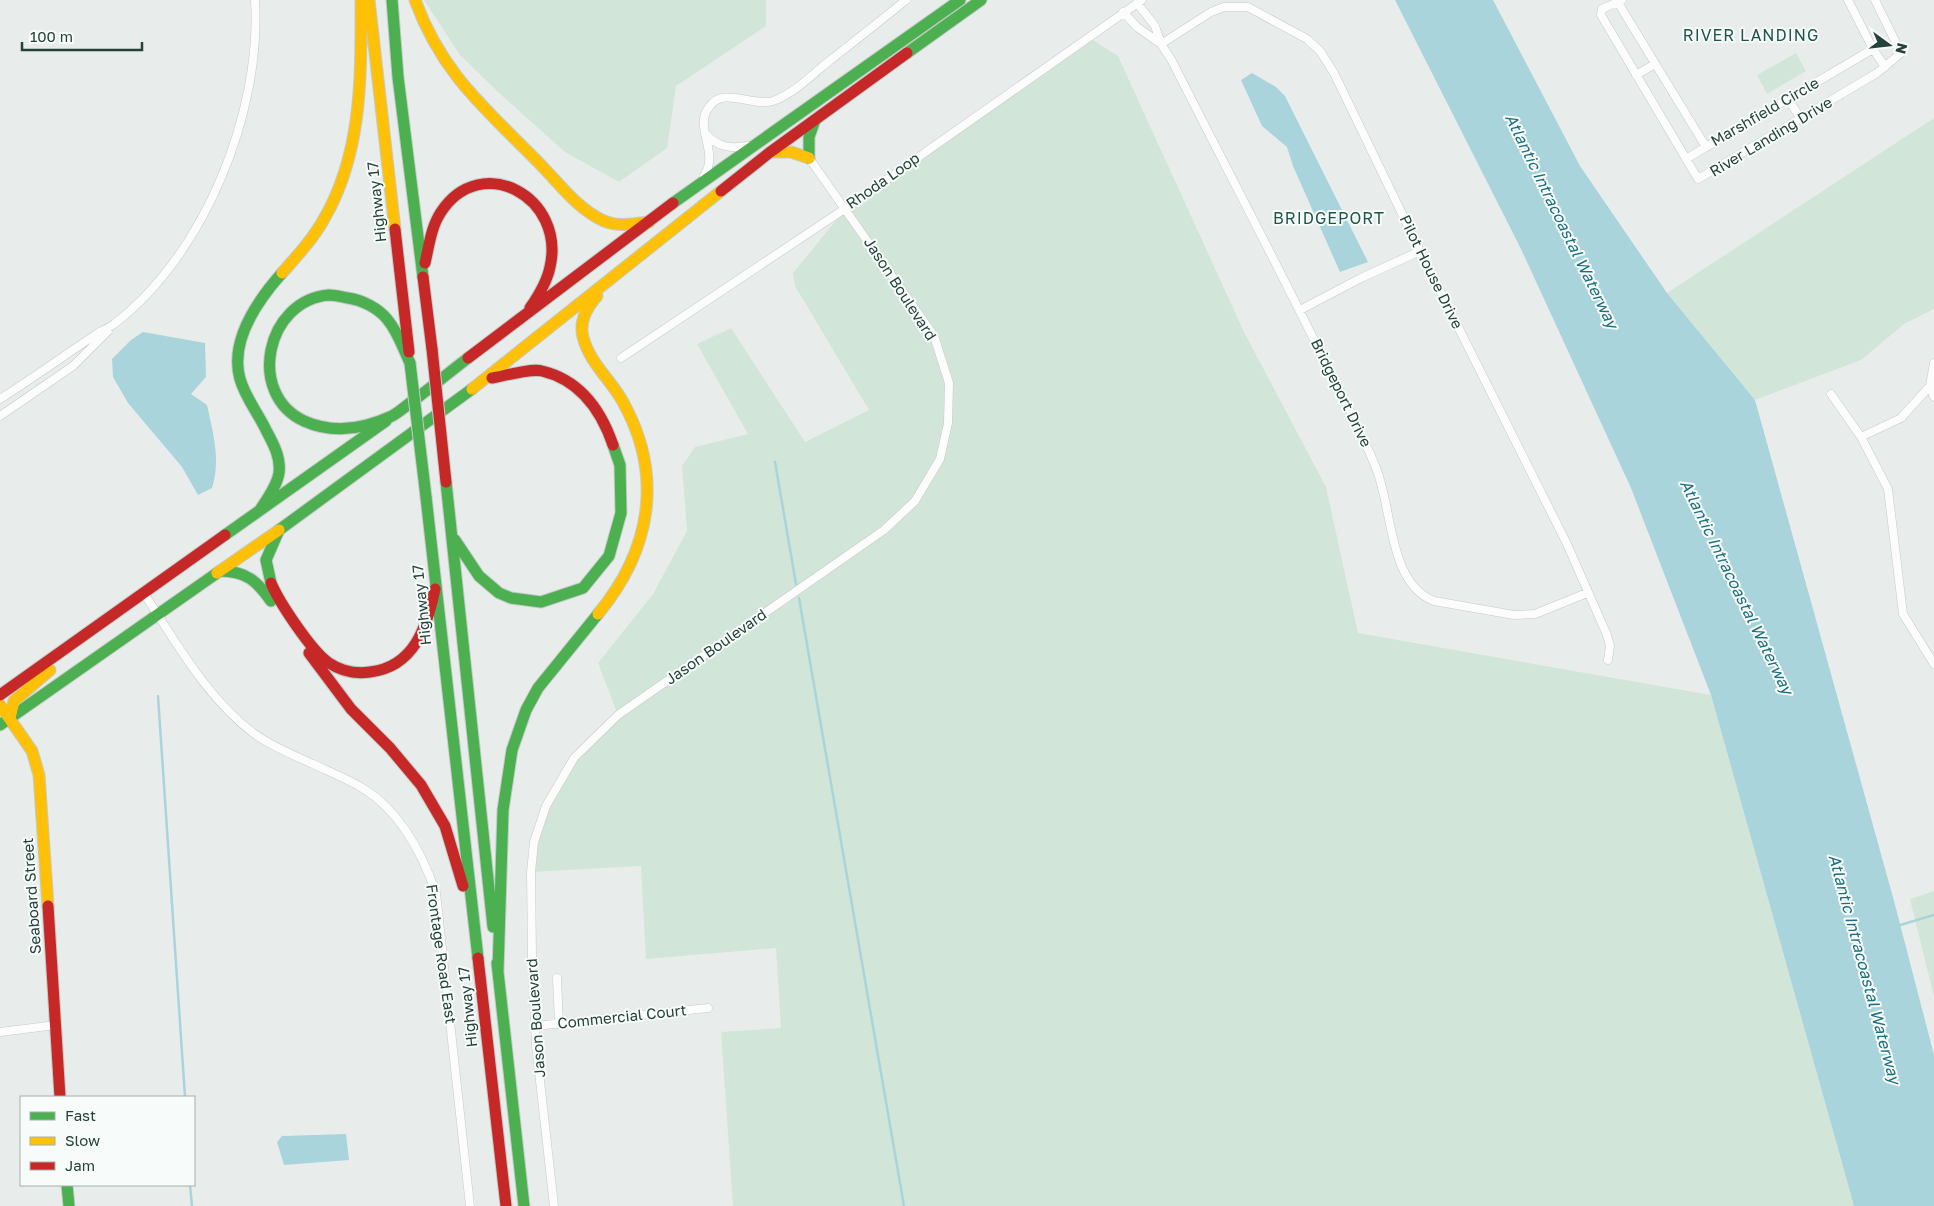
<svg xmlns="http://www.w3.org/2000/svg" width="1934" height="1206" viewBox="0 0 1934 1206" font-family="'Golos Text',sans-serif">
	<rect width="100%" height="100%" fill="#e8edeb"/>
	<path fill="#d1e6d8" d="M424,0H766V26L676,86L667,148L619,182L565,152L499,93L460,55Z
		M1088,37L1118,56L1244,332L1326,487L1358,633L1711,695L1854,1206H733L721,1032L781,1028L776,948L646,959L641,866L531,872L534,842L546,806L574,758L618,715L598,663L653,594L687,531L682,466L695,447L748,434L697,344L731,328L805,442L869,410L795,286L793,273L846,208Z
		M1796,53L1806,71L1767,94L1757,75Z
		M1934,118V309L1904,324L1861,360L1755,400L1667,293Z
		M1934,891V997L1910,899Z"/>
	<path fill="#a9d4db" d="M1395,0H1493L1580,166L1667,293L1755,400L1894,901L1934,1055V1206H1854L1711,695L1631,488L1521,249Z
		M1252,73L1276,87L1285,96L1368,262L1340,272L1293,166L1287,147L1262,126L1241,80Z
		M143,332L205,343L206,377L191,394L207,405C213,433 221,460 212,488L198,495L182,467L128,403L113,377L112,359L131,340Z
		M346,1134L349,1160L284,1165L277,1142L282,1136Z"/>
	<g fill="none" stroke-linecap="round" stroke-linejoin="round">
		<path stroke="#a9d4db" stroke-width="2.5" d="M775,462L796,584
			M799,598L904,1206
			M158,696L185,1097
			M1897,926L1934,915
			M190,1185L192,1206"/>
		<g stroke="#c5cac8" stroke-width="9">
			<path id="street" d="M1622,0L1602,9L1601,15L1698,179L1877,73L1901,53L1875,0
				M1617,1L1706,147L1873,49L1848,0
				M1137,3L1155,26L1161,44L1172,61C1221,158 1272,254 1320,352C1339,390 1360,428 1376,468C1393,509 1388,583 1434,601L1514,615L1535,614L1587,593
				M1123,12L1137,27L1161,44
				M1161,44L1211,12L1224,7H1248L1307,39L1320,51L1334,73L1420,251L1567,544L1607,635L1610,646L1608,660
				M1873,49L1885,67
				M1636,75L1655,64
				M1788,99L1801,119
				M706,134C718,147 730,149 747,146
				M1686,159L1706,147
				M704,176C720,151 693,128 709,107C723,86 752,107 773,101C791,95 809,78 823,66C851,44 879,22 906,0
				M1300,310L1361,278L1420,251
				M621,358L846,208L1142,0
				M1934,363L1930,386L1934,397
				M1930,386L1901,418L1861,437L1888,489L1903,614L1934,664
				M1831,394L1861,437
				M0,399C33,378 65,355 98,333C103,330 109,328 114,324C204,256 262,112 255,0
				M0,416L73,366L108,331
				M143,592C176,642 207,699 256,735C273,747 293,755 313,764C330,772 348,779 364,789C401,812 422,853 436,893L470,1206
				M557,978L559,1024
				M535,1026L708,1008
				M0,1032L56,1025
				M554,1206L536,1045L532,958L531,872L534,842L546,806L574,758L618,715L884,530L915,501L940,459L948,423L949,383L934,336L809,158"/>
		</g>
		<g stroke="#c3cbc8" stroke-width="13">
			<path id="fast" d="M392,0L398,77L423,277
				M907,53L981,0
				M809,158V137L815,120
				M673,203L960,0
				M410,363C403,348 398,332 387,319C378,308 362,300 348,298C342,297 335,295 329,295C266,300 246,394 304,421C333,434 364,429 392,416C401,411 409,403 417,398C434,385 451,371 468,358
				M446,482L493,927
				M426,497L478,958
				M260,510C267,499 277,486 279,473C281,457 273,443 266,430C258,413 245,397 240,379C229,340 258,300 282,273
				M225,535L386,421
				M455,540L479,576L499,593L511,598L541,602L583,588L609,556L621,513L620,465L613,445
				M220,571C246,571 257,581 271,601
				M271,583L266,560L279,530L472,389
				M0,725L217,573
				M497,963L524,1206
				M498,971L503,810L512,750L526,710L538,688L598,614
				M67,1185L69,1206"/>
		</g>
		<g stroke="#c3cbc8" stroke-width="13">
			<path id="slow" d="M369,0L395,229
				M415,0C442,74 485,108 538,162C558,182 577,209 604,221C618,227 634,224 649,222
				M773,152H791L809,158
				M282,273C297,256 313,239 324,219C363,152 361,74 361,0
				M597,296C586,308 579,321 583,337C589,362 611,380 623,402C664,476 651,550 598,614
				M472,389L721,191
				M217,573L279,530
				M0,705L32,751L39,775L48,906
				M10,718L14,701L50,670"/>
		</g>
		<g stroke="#c3cbc8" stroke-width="13">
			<path id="jam" d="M721,191L769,153L907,53
				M395,229L409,352
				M425,263C429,246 431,227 441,212C481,151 566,197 550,267C547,282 539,295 530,308
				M423,277L432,349
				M468,358L673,203
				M492,378C504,376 531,368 542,371C580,380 601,410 613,445
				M271,583C279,602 312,652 329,663C341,671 356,674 370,672C414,667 427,627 435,589
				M309,653L351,709L390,748L421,785L445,826L463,886
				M0,695L225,535
				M48,906L60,1097
				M478,958L506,1206"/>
		</g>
		<use href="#street" stroke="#fcfcfc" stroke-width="8"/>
		<use href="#fast" stroke="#4caf50" stroke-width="11"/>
		<use href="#slow" stroke="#ffc107" stroke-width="11"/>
		<use href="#jam" stroke="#c62828" stroke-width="11"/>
		<g stroke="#c3ccc9" stroke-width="13" stroke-linecap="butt">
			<path id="fast-bridge" d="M410,363L426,497"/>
		</g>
		<g stroke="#c3ccc9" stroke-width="13" stroke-linecap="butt">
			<path id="jam-bridge" d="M432,349L446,482"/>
		</g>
		<use href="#fast-bridge" stroke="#4caf50" stroke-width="11"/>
		<use href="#jam-bridge" stroke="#c62828" stroke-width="11"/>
	</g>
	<g text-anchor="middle" stroke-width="4" stroke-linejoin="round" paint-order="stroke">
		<g font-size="15" fill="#24423a" stroke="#f7fbf9">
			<text transform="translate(1765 112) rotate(-30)" y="5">Marshfield Circle</text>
			<text transform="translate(1771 137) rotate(-31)" y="5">River Landing Drive</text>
			<text transform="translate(883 181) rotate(-35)" y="5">Rhoda Loop</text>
			<text transform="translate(377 202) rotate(-96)" y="5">Highway 17</text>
			<text transform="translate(1431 272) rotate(64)" y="5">Pilot House Drive</text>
			<text transform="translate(900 289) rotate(57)" y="5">Jason Boulevard</text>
			<text transform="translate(1341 393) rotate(64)" y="5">Bridgeport Drive</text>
			<text transform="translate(422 605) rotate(-96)" y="5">Highway 17</text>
			<text transform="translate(716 647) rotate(-35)" y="5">Jason Boulevard</text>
			<text transform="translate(32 896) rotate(-94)" y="5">Seaboard Street</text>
			<text transform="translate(441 954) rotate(82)" y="5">Frontage Road East</text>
			<text transform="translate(468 1007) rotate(-96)" y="5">Highway 17</text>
			<text transform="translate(622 1017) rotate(-6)" y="5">Commercial Court</text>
			<text transform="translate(536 1018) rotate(-94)" y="5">Jason Boulevard</text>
		</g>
		<g font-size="16" letter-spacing="1" fill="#1f5548" stroke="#f7fbf9">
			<text x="1751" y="41">RIVER LANDING</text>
			<text x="1329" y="224">BRIDGEPORT</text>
		</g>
		<g font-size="16" font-style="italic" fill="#1c6f80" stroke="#f7fbf9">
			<text transform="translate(1562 221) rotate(64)" y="6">Atlantic Intracoastal Waterway</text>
			<text transform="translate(1737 587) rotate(64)" y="6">Atlantic Intracoastal Waterway</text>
			<text transform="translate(1865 969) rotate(75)" y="6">Atlantic Intracoastal Waterway</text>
		</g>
	</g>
	<rect x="20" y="1096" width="175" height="90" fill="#f7fbf9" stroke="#a3b1ad"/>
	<rect x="30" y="1112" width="25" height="8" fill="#4caf50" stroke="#a3b1ad"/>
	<text x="65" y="1121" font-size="15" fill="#24423a">Fast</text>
	<rect x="30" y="1137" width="25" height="8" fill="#ffc107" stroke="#a3b1ad"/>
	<text x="65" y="1146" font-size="15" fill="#24423a">Slow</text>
	<rect x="30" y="1162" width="25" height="8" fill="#c62828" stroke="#a3b1ad"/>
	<text x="65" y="1171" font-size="15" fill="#24423a">Jam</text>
	<g transform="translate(1889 45) rotate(105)" stroke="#f7fbf9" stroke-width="4" paint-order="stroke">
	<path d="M0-4L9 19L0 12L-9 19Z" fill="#24423a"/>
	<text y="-8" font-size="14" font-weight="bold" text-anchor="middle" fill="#24423a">N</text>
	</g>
	<path d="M22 42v8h120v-8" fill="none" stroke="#24423a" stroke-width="2.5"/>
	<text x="30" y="42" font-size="15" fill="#24423a" stroke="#f7fbf9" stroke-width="4" paint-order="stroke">100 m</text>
</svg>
